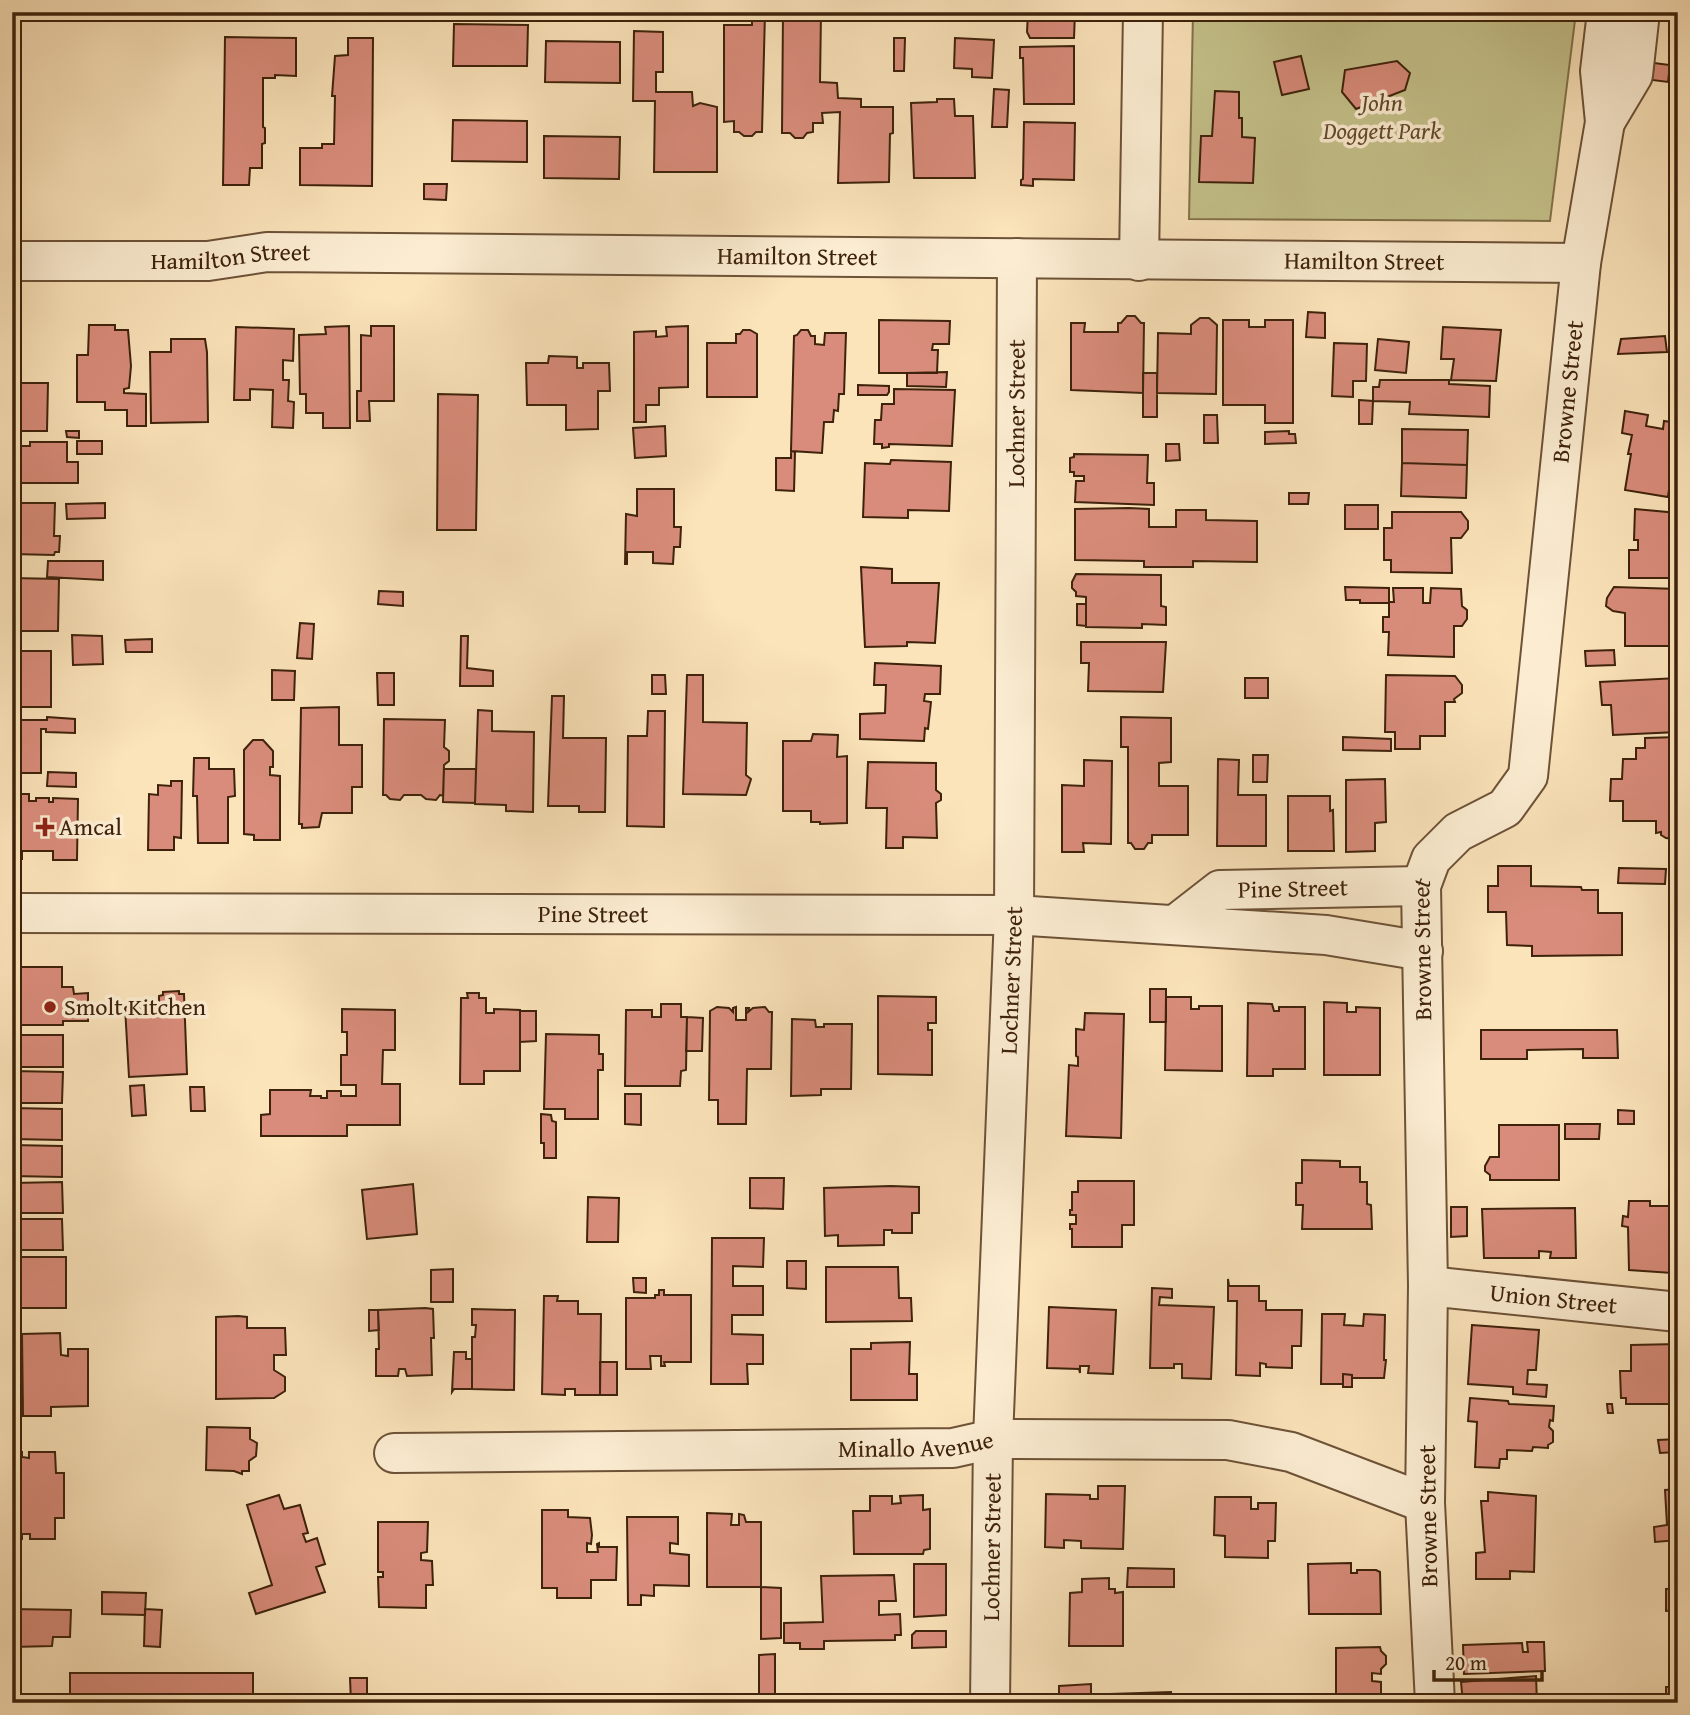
<svg xmlns="http://www.w3.org/2000/svg" width="1690" height="1715" viewBox="0 0 1690 1715" font-family="'Gentium Book Plus',serif">
	<rect width="100%" height="100%" fill="#fbe3ba"/>
	<filter id="stains"><feTurbulence type="fractalNoise" baseFrequency=".00286" numOctaves="4"/><feColorMatrix values="0 0 0 0 .2 0 0 0 0 .09 0 0 0 0 .02 0 0 0 .5 -.17"/></filter>
	<radialGradient id="worn" r=".72"><stop offset=".6" stop-color="#630" stop-opacity="0"/><stop offset="1" stop-color="#630" stop-opacity=".3"/></radialGradient>
	<path fill="#c5c28b" stroke="#82724b" stroke-width="2" d="M1193,12H1576L1550,221L1189,219Z"/>
	<path fill="#d98c7b" stroke="#3e220b" stroke-width="2" d="M752,12H765L762,132H756L752,136H744L739,132H734V121L724,122V25H752Z
		M783,12H821L820,82L837,83L838,98L861,99V107H893V133L890,134L889,182L838,183L840,112L822,113L823,123H813V132L807,133L803,138H795L790,133H782Z
		M1028,12H1075L1074,38H1030L1027,32Z
		M454,24L528,25L527,66H453Z
		M634,31L663,32V72H656V92H692L693,106L700,103L717,107V172H654L655,101H633Z
		M225,37L296,38V76L275,75V78H263V127L265,128V143L262,144V168H250L249,185H223Z
		M348,38H373L372,186L300,185V148H322V144H334L335,96H332L335,56L348,55Z
		M894,38H905L904,71H894Z
		M955,38L994,40L992,78L972,77V69L954,68Z
		M546,41L620,42V83L545,82Z
		M1074,46V104H1024L1023,58H1020V47Z
		M1301,56L1309,89L1282,95L1274,62Z
		M1397,61L1410,73L1405,90L1356,109L1342,92L1345,70Z
		M1654,63L1670,65L1668,82L1652,80Z
		M994,89L1009,90L1007,127H992Z
		M1215,91L1239,92V118H1242V137L1255,138L1253,183L1199,182L1201,136H1212Z
		M937,99H954L955,116H973L975,178H914L911,103L937,102Z
		M453,120L527,121V162L452,161Z
		M1024,122L1075,123L1074,180L1033,179V186L1021,185V180L1023,179Z
		M544,136L620,137L619,179L544,178Z
		M1678,162V195H1675L1673,163Z
		M424,184H447L446,200L424,199Z
		M1675,209H1678V259Z
		M1678,287V346L1673,347L1669,288Z
		M1308,312L1325,313V338L1306,337Z
		M1127,316H1135L1141,323H1144L1143,393L1071,390V323H1085L1084,332H1118V323H1121Z
		M1200,318H1209L1217,325L1216,394L1157,393L1158,333L1191,334V325Z
		M879,320L950,321L949,344H933L932,350H938L937,373H879Z
		M1223,320H1249V327H1265V320H1293V423H1265V405H1223Z
		M89,325H115V330H128L131,366L129,388L124,389V393L146,394V426H127V410H105V402H77V355H88Z
		M349,326L350,428H323V413H306V394H300L299,335L326,334L325,327Z
		M371,326H394V401H369L370,421H357V391H361V335L371,336Z
		M688,326V387L659,388V405H646V422H634V332L656,331V337L667,336L666,327Z
		M236,327L294,329L293,361L283,360V380H289L288,401L294,402L293,428L272,427L273,390L250,389V400H234Z
		M1443,327L1501,330L1496,381L1451,380L1454,359H1441Z
		M743,330H750L757,334V397H707V343H736V334H740Z
		M801,330H808L811,336H815V344L824,345L825,333H846L844,394H839L838,411L834,410L833,422H824L822,453L791,451L794,336L797,335Z
		M1665,336L1667,352L1618,354L1621,339Z
		M171,339H205L207,352L208,422L151,423L150,352H171Z
		M1378,339L1409,342L1406,373L1375,370Z
		M1334,343L1367,344L1366,381H1353V397L1332,396Z
		M549,356L577,357V368H583V363H609L610,391H598V429L566,430V405H527L526,363H548Z
		M947,372L946,387L907,386V373Z
		M1143,373H1157V417H1143Z
		M1380,380H1449V384L1490,386L1489,417L1409,414L1410,402L1373,401V387H1379Z
		M12,383H48L47,431H19V436H12Z
		M858,385L889,386V392L887,395H858Z
		M894,389L955,390L952,446L889,444V447L882,448V444H874L875,420H881L882,404H894Z
		M438,394L478,395L476,530H437Z
		M1359,400L1373,401L1372,424H1359Z
		M1625,411L1648,415L1646,426L1663,429L1664,421L1678,423L1668,497L1625,490L1631,454H1628L1632,435L1622,433Z
		M1204,415H1217L1218,443H1204Z
		M665,426L666,456L635,458L633,428Z
		M1402,429L1468,430L1467,465L1402,463Z
		M66,431H79V438L67,437Z
		M1289,431V434H1295L1296,443L1265,444V432Z
		M77,441H102V454H77Z
		M30,442H67V462H78V483H12V446H30Z
		M1166,444H1179L1180,460L1166,461Z
		M791,451L795,452L794,491L776,490V458H791Z
		M1074,454L1148,455L1147,483H1154V505L1075,502L1076,481H1084V476H1074V472H1070V458L1074,457Z
		M891,460L951,462L949,511L908,510V518L863,517L865,463L890,464Z
		M1402,463L1467,465L1466,498L1401,496Z
		M637,489H674V527H681L680,547H674L673,564L653,563V552H627V564H625L626,514L637,516Z
		M1289,493H1309L1308,504H1289Z
		M12,503H55L54,536H60L59,552H55L54,555L12,554Z
		M105,503V518L67,519L66,504Z
		M1345,505H1378V529H1345Z
		M1129,508L1149,509V527H1176V510H1206V520L1257,521V562L1193,561V567H1144V561L1075,560V509Z
		M1635,509L1678,513V578H1629V550H1638V540H1634Z
		M1392,512H1461L1468,521V529L1461,538H1451L1452,573L1391,572V560H1384V528H1392Z
		M48,561H103V580L47,577Z
		M861,567L892,569V583H939L935,643L907,642V646L865,647Z
		M1076,574L1161,575V606L1166,607V625L1142,624V628L1086,627V597L1076,596V592L1072,588V582Z
		M12,578L59,579L58,631H12Z
		M1345,587L1389,588V603H1360V600H1346Z
		M1614,587L1678,589V646H1625V613L1613,611L1606,606L1607,598Z
		M1393,588H1423V603H1430L1431,588L1461,589L1462,606L1467,610V619L1462,626H1454V657L1388,655L1389,632H1383V617H1389V602H1394Z
		M379,591L403,592V606L378,604Z
		M1077,604H1086V626L1077,625Z
		M300,623L314,624L312,659L297,658Z
		M72,635L102,636L103,664L73,665Z
		M461,636H468L467,668L493,671V686H460Z
		M152,639V652H126L125,640Z
		M1081,642H1166L1163,692L1088,691L1089,663H1081Z
		M1614,650L1615,665L1586,666L1585,651Z
		M12,651H51V707H12Z
		M875,663L941,666L940,694H925L924,701L931,702L928,729L925,728L924,741L860,739V714L885,713L886,685H874Z
		M272,670L295,671L294,700H272Z
		M377,673H394V705H378Z
		M652,675H665L666,694H652Z
		M687,675H703V722L747,723L746,775L751,779L746,795L683,794Z
		M1386,675L1455,676L1462,685V693L1454,699L1455,702H1445V736H1420V749H1395V732H1385Z
		M1245,678H1268V698H1245Z
		M1678,678V732L1613,735L1611,705H1602L1600,682Z
		M552,696H564L563,738H606L605,812H579V806H548Z
		M339,707V745H362V787H352V813H322L319,827L302,828V824H299L301,708Z
		M478,710L492,711V731L534,732L533,812L506,811V805L475,804Z
		M648,711H665L664,827L627,826L628,736H647Z
		M47,717L75,719V733L46,732V729H41V773H12V720H47Z
		M1121,717L1171,718V762L1159,763V786H1188V835H1152V843H1148L1144,849H1135L1131,843H1128V747H1121Z
		M384,719L445,720L444,747L449,751V761L444,765L443,796L440,795L436,800L426,799L421,795H404L400,800L390,799L386,795H383Z
		M813,734L838,735L837,757L847,756V823L820,824V822H811V811H783V741H811Z
		M1343,737L1391,739V751L1343,750Z
		M1678,737V834L1674,839L1666,838L1661,835V832L1656,833V821H1623V801H1610L1611,779H1622L1623,759H1636V748H1645V738Z
		M253,740H263L273,751V767H270V775L280,776V840H254V835L244,834V750Z
		M1253,755H1268L1267,782H1253Z
		M194,758H209V769H234L235,796L228,797V843H198L197,796H193Z
		M1218,759L1239,760L1238,795H1266V846H1217Z
		M1084,760L1112,761L1111,844L1083,843L1084,852H1062V785L1084,786Z
		M868,762L936,763V790L941,794V800L936,803L937,838L903,837V848H886L887,808H866Z
		M444,769H476L475,803L443,802Z
		M48,772L76,773V787L47,786Z
		M1385,779L1386,822L1375,823V851L1346,852V780Z
		M171,781H182L181,838L174,837V850H148L149,794L158,795V785L171,786Z
		M12,789H18V794H29V801H36V798H49V802H53V798L78,799L77,860H53V851H22V859H12Z
		M1288,796H1330V811L1333,810L1334,851H1288Z
		M1498,866H1531V886L1581,887L1582,890H1598V913H1622V955L1532,956V946L1507,945L1506,912H1488V886H1498Z
		M1619,868L1666,869L1665,884L1618,883Z
		M12,967H62V987H73L74,994L88,993V1021H63V1025H12Z
		M1150,989H1166V1022H1150Z
		M179,991V994H184L187,1074L129,1077L125,1007L159,1005V996L163,995V992Z
		M467,993H479V998H486V1013H494V1009L520,1010V1071H484V1084H460L461,998H468Z
		M878,996L936,997V1023H928V1030H932V1075L878,1074Z
		M1166,997H1191V1009H1199V1006H1222V1071L1165,1070Z
		M1324,1002L1347,1003V1012H1356V1007L1380,1008V1075H1324Z
		M1248,1003L1272,1004L1274,1011H1279V1007H1305V1069H1273V1076H1247Z
		M661,1004H681V1017H687L686,1070L681,1071L680,1086H625L626,1010H652V1017H661Z
		M717,1007L729,1008L733,1012V1008L736,1007V1020H746V1008H749L748,1012L753,1008L765,1007L769,1012H772L771,1069H747L746,1124H718V1100H709L710,1011Z
		M342,1009L395,1010V1050H383L382,1084H400V1125H347V1136H261V1115L270,1114V1090H311L310,1096H321V1098H327V1091H341V1096H356V1085H341V1055H347V1032H342Z
		M520,1011H536V1041L520,1042Z
		M1085,1013L1124,1014L1121,1138L1066,1136L1069,1065L1078,1066V1057L1076,1056V1029L1084,1030Z
		M687,1017L703,1018L702,1051H686Z
		M792,1019L815,1020L816,1027H824V1024H852L851,1089H821V1095L791,1096Z
		M1481,1030H1617L1618,1058H1583V1049L1527,1050V1059H1481Z
		M546,1034L599,1035V1054H603V1070H598V1119H565V1109H544Z
		M12,1035H63V1067H12Z
		M12,1071L63,1072L62,1103H12Z
		M144,1085L146,1115L132,1116L130,1086Z
		M190,1087H204L205,1111H191Z
		M625,1094H641V1125L625,1124Z
		M12,1108L62,1109V1140L12,1139Z
		M1618,1110L1634,1111V1124H1618Z
		M541,1114L551,1115L552,1121L556,1122V1158H544V1143H541Z
		M1565,1124H1600L1599,1139H1565Z
		M1499,1125H1559V1180H1490V1175L1485,1171V1166L1490,1157H1499Z
		M12,1145L62,1146V1177L12,1176Z
		M1302,1160L1340,1161V1167H1360V1182H1367V1204L1371,1205L1372,1229H1302L1303,1205H1296V1183H1302Z
		M750,1178H784L783,1209L750,1208Z
		M1078,1181H1134V1225H1122V1247H1072V1229H1070V1224H1076V1215H1070V1210H1072V1192H1078Z
		M62,1182L63,1213H12V1183Z
		M413,1184L417,1234L367,1239L362,1190Z
		M891,1186L919,1187V1213H912V1233H892V1230H884V1245L838,1246V1235L825,1236L824,1188Z
		M588,1197L619,1198L618,1242H587Z
		M1629,1201H1650V1206H1672V1273L1629,1270L1628,1227L1622,1226L1623,1216L1628,1217Z
		M1451,1207H1467V1236L1451,1237Z
		M1575,1208L1576,1258H1550L1551,1252L1539,1251V1258H1484L1482,1209Z
		M12,1219H62L63,1250H12Z
		M712,1238H764L763,1267L733,1266V1286H763V1315H732V1334L763,1335V1364H747L748,1384H711Z
		M12,1257H66V1308H12Z
		M787,1261H806V1289L787,1288Z
		M826,1267H898L899,1298H911L912,1321L826,1322Z
		M453,1269V1302H431V1270Z
		M633,1278H646V1293L634,1292Z
		M1228,1279L1229,1286H1259V1301H1266V1310H1302L1301,1346H1292V1368L1266,1367V1364L1260,1363V1376L1236,1375L1237,1301H1228Z
		M1152,1288L1172,1289V1298L1160,1297L1159,1305L1214,1307L1211,1379L1182,1378V1364H1174V1368H1150Z
		M659,1290H664V1295H691V1362H664L665,1366H661V1356H650L651,1369H626V1298H655V1295H659Z
		M544,1296H558L557,1301H578V1314H601L600,1395H575V1389H565V1395L542,1394Z
		M1049,1307L1116,1310L1113,1374L1088,1373L1089,1366H1080V1373L1079,1369L1047,1368Z
		M425,1308L433,1309L434,1338H431L432,1375L407,1376L405,1369H399L398,1376H376V1349H379L378,1310Z
		M472,1309L515,1310L514,1390L472,1389V1337H475L476,1325H472Z
		M369,1310H378L379,1330L369,1331Z
		M1322,1314H1345L1344,1325L1363,1326L1364,1314L1385,1315L1384,1360H1386L1384,1378H1352V1375L1343,1374V1384H1321Z
		M238,1316L247,1317V1328H285L286,1355H274V1370L285,1377V1391L274,1398L216,1399V1317Z
		M1472,1325L1539,1330L1536,1370H1528L1527,1384L1547,1385L1546,1397L1513,1394V1387L1468,1384Z
		M60,1333L61,1355L68,1356V1349H88V1406L51,1407V1416H23L22,1334Z
		M910,1342L909,1374H917V1400H851V1349H871V1343Z
		M1678,1344L1676,1404H1626V1398H1621L1620,1371H1631V1345Z
		M454,1352H466V1359H472V1389H454L452,1392Z
		M600,1362H617V1395H600Z
		M1343,1374L1352,1375V1387H1343Z
		M1470,1398L1508,1401L1509,1404L1554,1406L1553,1421L1550,1420L1549,1427L1553,1431V1442L1548,1445V1448L1533,1447L1532,1451L1507,1450V1459H1500L1499,1468L1475,1467L1477,1422L1468,1421Z
		M1607,1404H1612L1613,1413H1608Z
		M207,1427L250,1428V1439L257,1443L256,1456L249,1461V1471H242V1474L234,1471L206,1470Z
		M1678,1439V1474L1671,1475V1466L1677,1465L1676,1452L1660,1453L1658,1440Z
		M12,1452H22V1457L29,1458V1452H55L56,1473H64V1518H55V1539H30V1534H22V1539H12Z
		M1098,1486H1125L1123,1549L1081,1548V1541L1064,1540V1548L1045,1547L1046,1494L1090,1495V1499H1098Z
		M1678,1489V1540L1655,1542L1654,1527L1667,1525L1665,1490Z
		M1488,1492L1536,1496L1534,1572L1510,1571V1579H1476V1553L1485,1552L1481,1501H1488Z
		M279,1495L284,1509L300,1505L308,1533L303,1534L306,1542L317,1538L325,1564L316,1567L325,1592L256,1614L249,1593L272,1585L247,1505Z
		M923,1495V1510L930,1509V1549L924,1550L923,1554H854L853,1511H870V1496H892V1504L901,1503L900,1496Z
		M1215,1497H1251V1509H1258V1503H1276L1275,1541H1268V1558L1225,1557V1536L1214,1535Z
		M542,1510H568V1517L590,1518L592,1535L591,1544L587,1543V1552H598L597,1544L599,1543V1547H617L616,1580H591V1598H557V1588H542Z
		M707,1513L732,1514L731,1525H739V1514L744,1515L746,1522H761V1587H707Z
		M627,1517H678V1544L670,1543V1553L689,1555V1586L654,1585V1596L641,1595V1605H628Z
		M378,1522H428L427,1552L421,1553V1560L432,1561L433,1585H426V1608L379,1607L378,1577H383V1572H378Z
		M1675,1559H1678V1610L1666,1611V1589H1677Z
		M1351,1563V1573H1357V1570H1376L1380,1572L1381,1614H1309L1308,1564Z
		M914,1564H946V1615L914,1617Z
		M1128,1568L1174,1569V1587H1127Z
		M894,1575L896,1601H879V1615L900,1614L901,1635H895V1640L824,1641V1649H800V1643H784V1623L823,1622L821,1576Z
		M1109,1578V1589H1115V1593L1123,1592V1646H1069L1070,1593L1082,1592V1579Z
		M761,1587L781,1588V1638L761,1639Z
		M102,1592L146,1593L145,1615L102,1614Z
		M12,1609L71,1610L70,1637H53L52,1646L12,1647Z
		M145,1609L162,1610L160,1647L144,1646Z
		M916,1631H946V1647L912,1648V1635Z
		M1527,1642H1544L1545,1671L1464,1674L1463,1645L1522,1643L1523,1652H1528Z
		M1380,1647L1381,1651L1386,1656V1664L1381,1669V1674L1372,1673V1681L1381,1682V1703H1336V1648Z
		M775,1654V1694L759,1695V1655Z
		M70,1673H253V1703H70Z
		M1536,1676L1537,1703H1463L1461,1682Z
		M350,1678H367V1703H351Z
		M1091,1684V1701L1059,1703V1686Z
		M1666,1687H1678V1703H1666Z
		M1171,1692V1703H1110V1694Z"/>
	<g fill="none" stroke-linecap="round" stroke-linejoin="round">
		<g stroke="#6d5237" stroke-width="42">
			<g id="minor">
				<path d="M1605,122L1633,75L1640,12"/>
				<path id="s1" d="M12,261H208L267,252L1581,263"/>
				<path d="M1139,261L1143,12"/>
				<path id="s2" d="M12,913L1014,915L1326,935L1423,951"/>
				<path id="s3" d="M1175,925L1220,890L1421,886"/>
				<path id="s4" d="M1428,1286L1678,1312"/>
				<path id="s5" d="M394,1453L953,1448L993,1439L1228,1440L1291,1452L1425,1503"/>
				<path id="s6" d="M990,1703L993,1439L1014,915L1017,258"/>
				<path id="s7" d="M1435,1703L1425,1503L1428,1286L1421,886L1431,859L1458,832L1505,808L1528,776L1581,263L1605,122L1600,71L1607,12"/>
			</g>
		</g>
		<use href="#minor" stroke="#fcedd2" stroke-width="38"/>
	</g>
	<g fill="#8f2418" stroke="#fcedd2" stroke-width="2.5">
		<path d="M41.5 816.5h7v7h7v7h-7v7h-7v-7h-7v-7h7z"/>
		<circle cx="50" cy="1007" r="7"/>
	</g>
	<g text-anchor="middle" stroke-width="7" stroke-linejoin="round" paint-order="stroke">
		<g font-size="24" font-style="italic" fill="#604a2b" stroke="#fcedd2">
			<text x="1382" y="111">John<tspan x="1382" dy="28">Doggett Park</tspan></text>
		</g>
		<g font-size="24" fill="#3e220b" stroke="#fcedd2">
			<text dy="8" stroke="none"><textPath href="#s1" startOffset="786">Hamilton Street</textPath></text>
			<text dy="8" stroke="none"><textPath href="#s1" startOffset="219">Hamilton Street</textPath></text>
			<text dy="8" stroke="none"><textPath href="#s1" startOffset="1353">Hamilton Street</textPath></text>
			<text dy="8" stroke="none"><textPath href="#s7" startOffset="1363">Browne Street</textPath></text>
			<text dy="8" stroke="none"><textPath href="#s6" startOffset="1290">Lochner Street</textPath></text>
			<text dy="8" stroke="none"><textPath href="#s3" startOffset="130">Pine Street</textPath></text>
			<text dy="8" stroke="none"><textPath href="#s2" startOffset="581">Pine Street</textPath></text>
			<text dy="8" stroke="none"><textPath href="#s7" startOffset="754">Browne Street</textPath></text>
			<text dy="8" stroke="none"><textPath href="#s6" startOffset="723">Lochner Street</textPath></text>
			<text dy="8" stroke="none"><textPath href="#s4" startOffset="126">Union Street</textPath></text>
			<text dy="8" stroke="none"><textPath href="#s5" startOffset="522">Minallo Avenue</textPath></text>
			<text transform="translate(1428 1516) rotate(-91)" y="8">Browne Street</text>
			<text dy="8" stroke="none"><textPath href="#s6" startOffset="156">Lochner Street</textPath></text>
		</g>
		<g font-size="24" fill="#3e220b" stroke="#fcedd2" text-anchor="start">
			<text x="59" y="835">Amcal</text>
			<text x="64" y="1015">Smolt Kitchen</text>
		</g>
	</g>
	<rect width="1690" height="1715" fill="none" stroke="#fbe3ba" stroke-width="42"/>
	<rect x="14" y="14" width="1662" height="1687" fill="none" stroke="#3e220b" stroke-width="3.5"/>
	<rect x="21" y="21" width="1648" height="1673" fill="none" stroke="#3e220b" stroke-width="2"/>
	<path d="M1434 1670v10h108v-10" fill="none" stroke="#3e220b" stroke-width="3.5"/>
	<text x="1445" y="1670" font-size="21" fill="#3e220b" stroke="#fcedd2" stroke-width="5" paint-order="stroke">20 m</text>
	<rect width="100%" height="100%" filter="url(#stains)"/>
	<rect width="100%" height="100%" fill="url(#worn)"/>
</svg>
